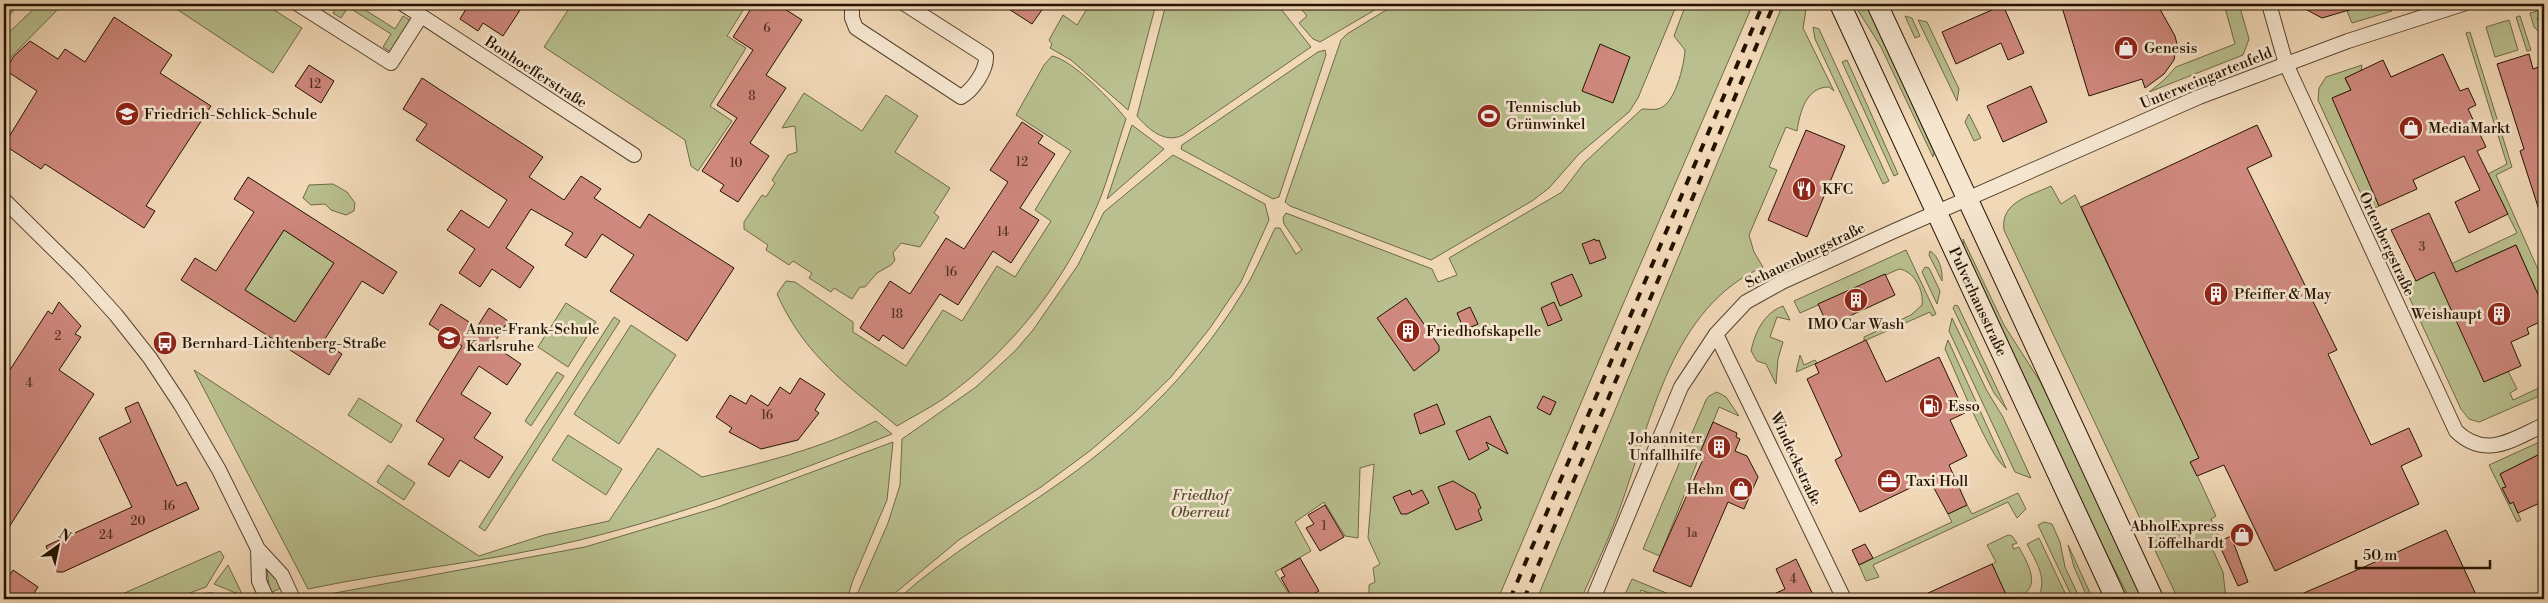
<svg xmlns="http://www.w3.org/2000/svg" width="2548" height="603" viewBox="0 0 2548 603" font-family="'Libre Bodoni',serif">
	<rect width="100%" height="100%" fill="#f1d8b7"/>
	<filter id="stains"><feTurbulence type="fractalNoise" baseFrequency=".004" numOctaves="4"/><feColorMatrix values="0 0 0 0 .2 0 0 0 0 .09 0 0 0 0 .02 0 0 0 .5 -.17"/></filter>
	<radialGradient id="worn" r=".72"><stop offset=".6" stop-color="#630" stop-opacity="0"/><stop offset="1" stop-color="#630" stop-opacity=".3"/></radialGradient>
	<path fill="#b9bf8e" stroke="#6e6947" d="M4,4H20L4,21Z
		M39,4H63L12,56L4,67V37Z
		M169,4H265L302,28L273,73Z
		M339,4H356L395,29L403,16L411,21L391,52L383,47L391,34L348,7L341,18L333,13Z
		M572,4H747L727,36L746,48L710,106L732,121L698,171L691,166L685,140L544,47Z
		M1090,4H1156L1128,110L1071,60L1050,48L1052,44L1049,40L1063,15L1077,25Z
		M1166,4H1277L1311,47L1183,135C1165,144 1149,130 1137,116Z
		M1297,4H1385L1320,42L1313,39L1299,23L1307,16Z
		M1396,4H1677L1638,98L1629,112L1579,154L1549,188L1532,201L1431,260L1290,206L1285,202L1341,40L1347,34Z
		M1686,4H1753L1611,332L1498,599H1369V585L1375,582L1373,568L1380,564L1368,538L1374,464L1360,468L1358,538L1345,536L1324,502L1295,522L1311,551L1275,572L1292,599H898C948,554 1006,521 1061,482C1136,429 1204,361 1250,280C1259,263 1267,245 1275,228H1280L1296,254L1302,250L1284,224L1283,218L1286,213L1432,269L1438,282L1457,275L1449,258L1562,192L1584,163L1642,109C1647,109 1653,110 1658,109C1675,105 1684,66 1685,50L1674,36Z
		M1783,4H1807L1803,28L1834,91L1829,87C1806,87 1800,112 1797,131L1786,127L1769,167L1777,170L1749,235L1754,252L1763,267C1672,307 1651,421 1621,505C1610,537 1595,568 1581,599H1537Z
		M1854,4H1866L1934,152L1933,157L1881,47Z
		M2224,4H2239L2249,39L2243,55L2149,92L2164,80L2176,67L2235,44Z
		M2359,4H2390L2392,11L2352,23L2347,11L2360,7Z
		M2544,9V16L2537,18L2541,30L2538,31L2534,27L2530,13Z
		M1905,16L1912,18L1920,36L1915,38Z
		M2520,16L2531,50L2527,51L2516,17Z
		M1918,20L1927,22L1959,89L1957,101Z
		M2509,20L2518,50L2495,57L2486,27Z
		M1813,27L1819,29L1889,181L1883,184L1815,39Z
		M2470,32L2512,167L2496,175L2544,283V308L2516,245L2475,263L2508,371L2517,389L2510,393L2513,400L2541,387L2544,388V394L2479,422L2469,419L2461,409L2404,286L2517,233L2488,174L2507,164L2466,33Z
		M1325,50L1326,55L1279,197L1273,199L1181,149L1182,145L1318,52Z
		M1052,56C1073,60 1113,102 1126,119C1116,148 1109,178 1097,206C1064,283 1011,351 943,399C928,409 912,417 897,426C846,384 805,356 777,294L786,281L795,282L853,322V332L906,366L943,310L962,321L997,266L1015,277L1051,221L1035,210L1071,151L1016,115L1044,65Z
		M1847,60L1898,174L1894,176L1842,62Z
		M2362,65L2361,71L2345,78L2351,90L2333,98L2379,206L2369,211L2318,100L2319,88L2326,77Z
		M804,93L862,131L886,95L918,116L895,152L950,188L934,213L939,217L920,247L901,243L893,253L895,260L891,265L877,273L865,287H860L852,299L834,288L831,292L809,278L812,273L793,261L789,265L766,250L768,245L744,229V222L762,195L766,197L775,183L772,180L788,155L797,152L795,126L782,128Z
		M1969,114L1981,138L1974,141L1965,122Z
		M1132,125L1164,149L1107,199Z
		M1173,155L1265,204L1269,220L1241,282L1210,328L1171,377L1134,413L1091,450L1041,487L960,539L888,599H855L888,523L900,485L902,439L976,387L1015,351L1033,330L1078,265L1104,212Z
		M333,184L347,192L355,203L354,211L346,215L331,210L325,204L311,205L303,198L309,185Z
		M2051,186L2061,204L2075,195L2199,458L2191,462L2216,516L2211,519L2221,541L2211,546L2223,572L2226,599H2178L2004,230C2000,202 2030,196 2051,186Z
		M284,230L334,263L295,322L245,290Z
		M1963,239L2004,325L2041,383L2145,599H2130L2093,528L1964,247Z
		M1906,250L1936,314L1932,316L1930,312L1864,341V337L1911,315L1922,305C1924,290 1914,271 1899,269L1800,313L1794,301Z
		M1930,251C1939,256 1943,271 1942,281L1929,255Z
		M1925,267L1929,268L1940,291L1937,304L1922,272Z
		M566,303L596,322L568,367L538,347Z
		M1955,305L1958,306L2007,410L1994,393L1953,308Z
		M1783,306L1790,320L1777,317L1770,337L1783,342L1778,359L1776,384L1766,364L1757,361L1751,351C1755,332 1764,313 1783,306Z
		M614,317L620,321L485,531L479,527Z
		M1952,318L1987,391L2003,417L2031,478L2015,472L1949,331Z
		M631,325L676,355L619,444L574,414Z
		M1948,340L2006,468C1990,459 1955,370 1945,349Z
		M1800,355L1804,365L1815,360L1817,363L1796,372Z
		M194,370L479,556L544,535L609,521L658,448L702,477C763,463 820,449 876,421L892,434C790,474 686,514 580,540C490,562 398,570 308,589Z
		M557,372L564,376L531,426L525,421Z
		M1717,392L1726,397L1739,416L1719,407L1660,556L1643,549L1706,400L1709,396Z
		M359,398L402,425L391,443L348,415Z
		M568,435L622,469L606,495L552,460Z
		M2544,440V452L2500,474L2506,487L2503,488L2510,504L2513,502L2521,520L2517,522L2489,465Z
		M893,442L887,500L853,580L847,599H313V597L585,547L715,508Z
		M388,465L415,483L404,500L377,482Z
		M2018,493L2026,509L2017,518L2008,502L1873,565L1879,577L1866,581L1859,565L1952,522L1948,514L1967,505L1972,514Z
		M2044,522L2052,524L2060,542L2065,567L2080,599H2073L2038,525Z
		M2008,535L2012,536L2017,543L2012,545L2014,549L2019,547C2026,561 2041,583 2023,595C2018,598 2014,599 2008,599L1992,564L1996,562L1987,545Z
		M2039,538L2065,593L2068,599H2037C2049,580 2036,562 2027,544Z
		M2068,545L2091,595L2093,599H2088L2074,567Z
		M220,551L224,557L206,587L174,599H111Z
		M228,565L243,596L214,584Z
		M267,570L276,578L281,588L270,593Z
		M1632,579L1681,599H1665L1641,590L1637,599H1623Z
		M207,593H213L230,599H194Z"/>
	<path fill="#cf887d" stroke="#241300" fill-rule="evenodd" d="M469,4H524L503,36L483,23L478,31L460,19Z
		M754,4H777L802,20L766,75L786,88L750,143L769,156L738,202L720,191L724,185L702,171L737,118L717,105L753,50L733,37Z
		M1001,4H1046L1032,24Z
		M2061,4H2157L2175,36L2177,44L2174,60L2164,74L2145,88L2142,79L2089,96Z
		M2296,4H2358L2359,7L2322,18Z
		M2003,5L2024,53L2008,60L2001,43L1956,64L1942,32Z
		M114,17L172,55L160,73L211,106L146,206L155,211L144,228L45,164L41,169L4,145L37,91L5,70L14,56L30,41L58,59L65,49L85,62Z
		M1600,44L1630,57L1613,103L1582,91Z
		M2443,54L2460,91L2468,88L2476,105L2468,109L2486,147L2477,151L2508,214L2469,233L2455,202L2480,190L2464,156L2413,180L2417,189L2379,206L2332,98L2351,90L2345,78L2383,60L2391,77Z
		M2529,54L2533,69L2544,65V216H2541L2520,151L2524,149L2497,64Z
		M309,65L334,81L321,103L295,86Z
		M422,78L543,157L529,177L564,200L581,176L601,189L594,198L640,228L649,214L734,268L687,341L610,291L634,255L602,234L586,258L565,245L573,233L531,209L506,248L534,267L520,288L492,269L480,287L459,273L475,249L447,230L461,210L489,228L507,200L416,140L427,124L403,109Z
		M2031,86L2047,122L2003,142L1987,106Z
		M1022,122L1043,136L1038,143L1055,154L1020,208L1039,220L1011,263L993,251L958,305L940,294L903,349L883,335L879,341L860,328L890,281L910,294L946,238L964,249L1008,182L990,170Z
		M2257,125L2272,156L2247,168L2337,350L2328,354L2371,445L2409,428L2422,456L2401,466L2419,504L2275,571L2224,465L2197,476L2190,462L2199,458L2081,207Z
		M1806,130L1845,146L1807,237L1768,220Z
		M248,177L397,272L383,294L362,281L323,342L342,354L329,375L181,280L195,258L216,271L254,212L234,199ZM284,230L334,263L295,322L245,290Z
		M2429,213L2456,272L2516,245L2544,308V320L2527,328L2529,334L2511,342L2521,366L2484,382L2434,272L2416,281L2391,230Z
		M1595,239L1596,241L1599,240L1606,258L1590,264L1582,244Z
		M1572,274L1582,296L1560,306L1551,283Z
		M1885,274L1895,295L1828,326L1818,304Z
		M1406,298L1439,346V351L1414,371L1377,318Z
		M59,302L81,326L75,334L81,337L59,370L94,394L4,535V379L48,311L52,314Z
		M1554,302L1562,320L1548,326L1541,308Z
		M441,304L477,327L489,308L508,321L493,345L521,364L507,385L479,366L461,394L491,413L474,438L503,457L489,478L460,460L449,477L428,464L444,439L416,421L462,346L429,324Z
		M1470,307L1478,324L1464,330L1457,313Z
		M1866,340L1886,382L1939,357L1965,413L1950,420L1967,456L1949,465L1967,505L1948,514L1929,479L1860,512L1835,460L1842,456L1807,379L1819,373L1815,364Z
		M800,378L825,394L815,410L819,413L798,440L761,449L729,432L732,428L716,417L730,395L746,404L751,395L768,406L780,387L790,394Z
		M1543,396L1556,402L1550,415L1537,408Z
		M138,402L177,486L186,482L199,509L63,572H57L46,546L132,507L99,438L131,422L125,408Z
		M1437,404L1445,424L1420,434L1414,414Z
		M1490,416L1508,454L1486,442L1489,449L1469,460L1456,431Z
		M1713,422L1737,433L1736,437L1740,439L1735,451L1747,456L1758,477L1744,509L1728,502L1691,587L1653,571L1704,457L1699,455Z
		M2544,452V501L2518,513L2513,502L2510,504L2502,488L2506,487L2500,474Z
		M1453,481L1475,494L1481,508L1478,510L1482,520L1456,530L1438,487Z
		M1410,490L1412,495L1422,490L1429,503L1407,514H1401L1393,497Z
		M1325,505L1344,537L1320,551L1306,528L1314,524L1308,515Z
		M2446,530L2478,599H2290L2364,567Z
		M2231,536L2248,582L2238,586L2218,542Z
		M1865,544L1873,558L1859,565L1852,550Z
		M1300,558L1319,591L1305,599H1293L1281,578L1285,576L1281,569Z
		M1796,559L1815,599H1763L1785,589L1776,569Z
		M1992,564L2008,599H1915Z
		M13,570L38,587L30,599H4V584Z"/>
	<g fill="none" stroke-linecap="round" stroke-linejoin="round">
		<g stroke="#57442e" stroke-width="16">
			<path id="street" d="M298,4L391,63L421,16
				M403,4L634,155
				M852,4V18L856,28L961,97C973,90 987,70 986,56L905,4
				M2269,4L2286,64L2456,431C2486,460 2513,439 2544,425
				M4,200L79,274L116,315L150,358L181,405L219,470L258,549L282,575L293,599
				M1716,334L1844,599
				M258,549L259,581L267,599
				M1593,599L1681,387L1716,334L1746,302L1782,282L1894,231L2199,97L2348,41L2463,4"/>
		</g>
		<g stroke="#241300" stroke-width="22">
			<g id="secondary">
				<path id="s1" d="M1840,4L2116,599"/>
				<path d="M1877,4L2153,599"/>
			</g>
		</g>
		<use href="#street" stroke="#f6e6d0" stroke-width="14"/>
		<use href="#secondary" stroke="#f6e6d0" stroke-width="20"/>
		<path stroke="#241300" stroke-width="4" stroke-dasharray="9 9" stroke-linecap="butt" d="M1510,599L1763,4
			M1524,599L1774,4"/>
	</g>
	<defs>
		<g id="shop-disc" transform="scale(1.25)"><circle r="9.5" fill="#8f2418" stroke="#f6e6d0"/><path d="M-5-2.5h2.3a2.7 3.5 0 0 1 5.4 0H5L5.5 6h-11ZM-1.5-2.5h3a1.5 2.3 0 0 0-3 0Z" fill="#fff"/></g>
		<g id="school-disc" transform="scale(1.25)"><circle r="9.5" fill="#8f2418" stroke="#f6e6d0"/><path d="M0-5L7-2L0 1L-7-2ZM-4 1L0 2.5L4 1V4Q0 6-4 4Z" fill="#fff"/></g>
		<g id="stadium-disc" transform="scale(1.25)"><circle r="9.5" fill="#8f2418" stroke="#f6e6d0"/><path d="M0-5a6.5 5 0 1 0 0 10a6.5 5 0 1 0 0-10ZM-3.5-1.8h7v3.6h-7Z" fill="#fff"/></g>
		<g id="restaurant-disc" transform="scale(1.25)"><circle r="9.5" fill="#8f2418" stroke="#f6e6d0"/><path d="M-5-6h1v4h1v-4h1v4h1v-4h1v5L-1.5 .5V6h-2V.5L-5-1ZM5-6V6H3V1.5H1.5Q1.5-4 5-6Z" fill="#fff"/></g>
		<g id="building-disc" transform="scale(1.25)"><circle r="9.5" fill="#8f2418" stroke="#f6e6d0"/><path d="M-4-6H4V6H1V3H-1V6H-4ZM-2.5-4.3h1.7v1.8h-1.7ZM.8-4.3h1.7v1.8H.8ZM-2.5-1h1.7V.8h-1.7ZM.8-1h1.7V.8H.8Z" fill="#fff"/></g>
		<g id="bus-disc" transform="scale(1.25)"><circle r="9.5" fill="#8f2418" stroke="#f6e6d0"/><path d="M-5-6H5V4H4V6H2V4H-2V6H-4V4H-5ZM-3.5-4V0h7V-4ZM-3.5 1.2v1.5H-2V1.2ZM2 1.2v1.5H3.5V1.2Z" fill="#fff"/></g>
		<g id="fuel-disc" transform="scale(1.25)"><circle r="9.5" fill="#8f2418" stroke="#f6e6d0"/><path d="M-5.5-6h7V0h2V4h1.3V-2.5L3-4.5l.8-.8L6-3V5H2.5V1h-1V6h-7ZM-4.2-4.7v3.2H.2V-4.7Z" fill="#fff"/></g>
		<g id="office-disc" transform="scale(1.25)"><circle r="9.5" fill="#8f2418" stroke="#f6e6d0"/><path d="M-6-3h4V-5.5h4V-3h4V5H-6ZM-1-4.5V-3h2v-1.5ZM-6 0V1H6V0Z" fill="#fff"/></g>
	</defs>
	<g fill-rule="evenodd">
		<use href="#shop-disc" x="2126" y="48"/>
		<use href="#school-disc" x="127" y="114"/>
		<use href="#stadium-disc" x="1489" y="116"/>
		<use href="#shop-disc" x="2411" y="128"/>
		<use href="#restaurant-disc" x="1804" y="189"/>
		<use href="#building-disc" x="2216" y="294"/>
		<use href="#building-disc" x="1856" y="300"/>
		<use href="#building-disc" x="2499" y="314"/>
		<use href="#building-disc" x="1408" y="331"/>
		<use href="#school-disc" x="449" y="338"/>
		<use href="#bus-disc" x="165" y="343"/>
		<use href="#fuel-disc" x="1931" y="406"/>
		<use href="#building-disc" x="1719" y="447"/>
		<use href="#office-disc" x="1889" y="481"/>
		<use href="#shop-disc" x="1741" y="489"/>
		<use href="#shop-disc" x="2242" y="535"/>
	</g>
	<g text-anchor="middle" stroke-width="5" stroke-linejoin="round" paint-order="stroke">
		<g font-size="12" fill="#4f301f">
			<text x="767" y="32">6</text>
			<text x="315" y="88">12</text>
			<text x="752" y="100">8</text>
			<text x="1022" y="166">12</text>
			<text x="736" y="167">10</text>
			<text x="1003" y="236">14</text>
			<text x="2422" y="251">3</text>
			<text x="951" y="276">16</text>
			<text x="897" y="318">18</text>
			<text x="58" y="340">2</text>
			<text x="29" y="387">4</text>
			<text x="767" y="419">16</text>
			<text x="169" y="510">16</text>
			<text x="138" y="525">20</text>
			<text x="1324" y="530">1</text>
			<text x="1692" y="537">1a</text>
			<text x="106" y="539">24</text>
			<text x="1793" y="583">4</text>
		</g>
		<g font-size="15" fill="#241300" stroke="#f6e6d0" text-anchor="start">
			<text x="2144" y="53">Genesis</text>
			<text x="1506" y="112">Tennisclub<tspan x="1506" dy="17">Grünwinkel</tspan></text>
			<text x="144" y="119">Friedrich-Schlick-Schule</text>
			<text x="2428" y="133">MediaMarkt</text>
			<text x="1822" y="194">KFC</text>
			<text x="2234" y="299">Pfeiffer &amp; May</text>
			<text x="2482" y="319" text-anchor="end">Weishaupt</text>
			<text x="1856" y="329" text-anchor="middle">IMO Car Wash</text>
			<text x="466" y="334">Anne-Frank-Schule<tspan x="466" dy="17">Karlsruhe</tspan></text>
			<text x="1426" y="336">Friedhofskapelle</text>
			<text x="182" y="348">Bernhard-Lichtenberg-Straße</text>
			<text x="1948" y="411">Esso</text>
			<text x="1702" y="443" text-anchor="end">Johanniter<tspan x="1702" dy="17">Unfallhilfe</tspan></text>
			<text x="1906" y="486">Taxi Holl</text>
			<text x="1724" y="494" text-anchor="end">Hehn</text>
			<text x="2224" y="531" text-anchor="end">AbholExpress<tspan x="2224" dy="17">Löffelhardt</tspan></text>
		</g>
		<g font-size="15" fill="#241300" stroke="#f6e6d0">
			<text transform="translate(536 72) rotate(33)" y="5">Bonhoefferstraße</text>
			<text transform="translate(2206 78) rotate(-22)" y="5">Unterweingartenfeld</text>
			<text transform="translate(2387 244) rotate(65)" y="5">Ortenbergstraße</text>
			<text transform="translate(1805 255) rotate(-26)" y="5">Schauenburgstraße</text>
			<text dy="5" stroke="none"><textPath href="#s1" startOffset="328">Pulverhausstraße</textPath></text>
			<text transform="translate(1796 459) rotate(65)" y="5">Windeckstraße</text>
		</g>
		<g font-size="15" font-style="italic" fill="#584f32" stroke="#f6e6d0">
			<text x="1200" y="500">Friedhof<tspan x="1200" dy="17">Oberreut</tspan></text>
		</g>
	</g>
	<rect width="2548" height="603" fill="none" stroke="#f1d8b7" stroke-width="20"/>
	<rect x="5" y="5" width="2538" height="593" fill="none" stroke="#241300" stroke-width="2.5"/>
	<rect x="10" y="10" width="2528" height="583" fill="none" stroke="#241300"/>
	<g transform="translate(58 546) rotate(33)" stroke="#f6e6d0" stroke-width="4" paint-order="stroke">
	<path d="M0-4L9 19L0 12L-9 19Z" fill="#241300"/>
	<text y="-8" font-size="14" font-weight="bold" text-anchor="middle" fill="#241300">N</text>
	</g>
	<path d="M2356 560v8h134v-8" fill="none" stroke="#241300" stroke-width="2.5"/>
	<text x="2363" y="560" font-size="15" fill="#241300" stroke="#f6e6d0" stroke-width="4" paint-order="stroke">50 m</text>
	<rect width="100%" height="100%" filter="url(#stains)"/>
	<rect width="100%" height="100%" fill="url(#worn)"/>
</svg>
